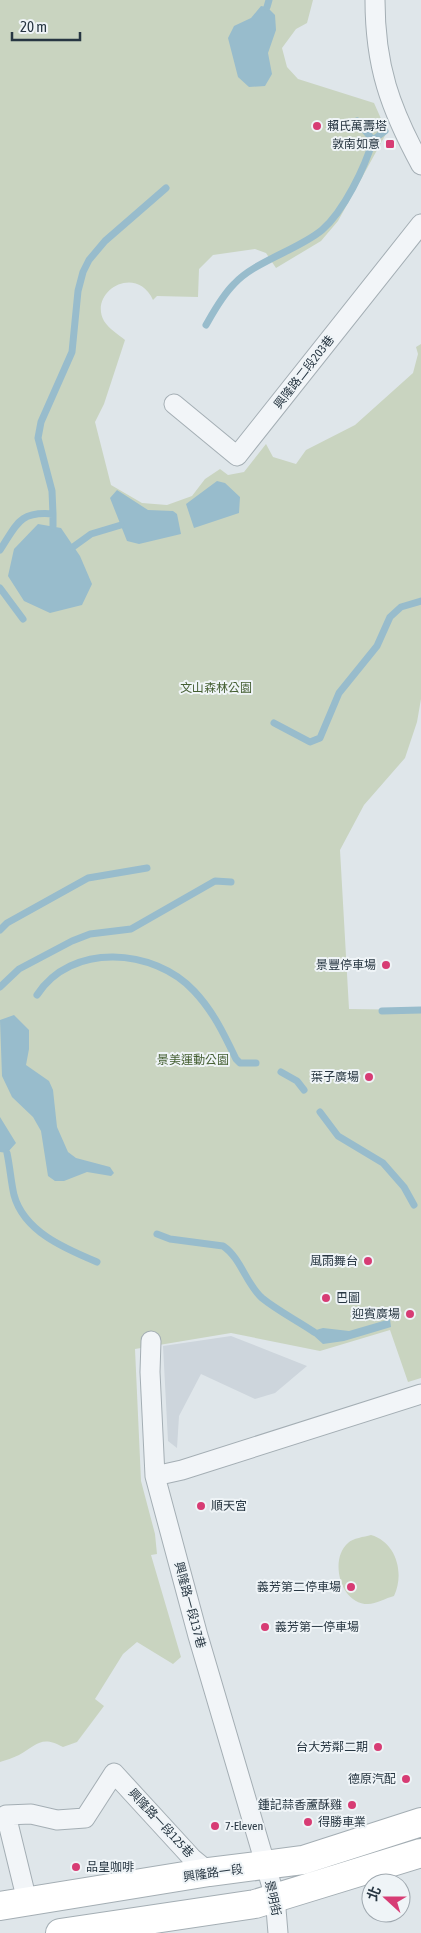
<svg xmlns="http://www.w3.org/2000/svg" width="421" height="1933" viewBox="0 0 421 1933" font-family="'Asap Condensed','Noto Sans TC',sans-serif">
	<rect width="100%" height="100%" fill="#dfe6ea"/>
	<path fill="#cdd5dc" d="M231,1336L307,1366L275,1393L255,1399L201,1374L179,1416L177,1448L168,1441L163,1346Z"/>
	<path fill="#c9d4c0" d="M0,0H313L307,23L296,29L282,48L287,67L298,79L374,103L387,132L338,221L321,241L276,268L266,253L255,249L213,255L199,269L198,297L157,296L153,300C136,263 88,292 104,321C109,329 118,334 125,340L104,404L95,422L111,485L142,503L167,505L192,496L205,479L220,469L228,475L244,472L266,444L273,457L296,464L306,450L355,425L413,373L418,354L416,347L421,344V699L417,722L405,758L364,805L340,850L349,1009L421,1010V1378L408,1382L390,1330L320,1351L231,1333L135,1349L141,1481L155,1534L157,1554L151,1555L181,1657L173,1664L137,1642L123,1654L95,1699L104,1706L77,1742L63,1747C41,1735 37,1745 19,1755C13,1758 6,1760 0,1762Z
		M371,1535C396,1542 405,1573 394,1596C386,1598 376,1604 368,1604C340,1604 329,1559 348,1543C353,1538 364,1537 371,1535Z"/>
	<path fill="#98bccc" d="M261,6L267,7L275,15L276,30L268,53L272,74L265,86L249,87L238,77L228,38L234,26L251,18Z
		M217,481L225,483L240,497L239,513L194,528L186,504Z
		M117,490L148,510L173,511L177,514L181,534L139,544L127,541L110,498Z
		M38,524L61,528L80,556L92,584L82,605L50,613L24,601L8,576L14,549Z
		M14,1015L29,1030V1049L26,1065L49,1081L53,1090L57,1127L68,1152L76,1158L110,1167L114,1173L111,1176L87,1172L64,1181H55L48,1176L41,1131L33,1117L12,1097L2,1076L0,1020Z
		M0,1117L16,1143L7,1153L0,1152Z
		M390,1319L391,1327L344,1341L323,1344L313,1335L316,1330L323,1328L349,1331Z"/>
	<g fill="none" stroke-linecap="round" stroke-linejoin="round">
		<path stroke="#98bccc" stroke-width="7" d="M267,7L269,0
			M357,121L373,140L385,131
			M206,325C214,311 222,296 234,284C255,261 298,250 322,230C344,211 365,167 373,140
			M53,514L52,491L38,438L41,422L72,352L78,291L83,272L89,260L105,241L166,188
			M73,547L91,534L121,525
			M0,550C17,524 19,511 53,514V526
			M0,588L23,619
			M274,723L310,742L320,738L339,693L377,646L390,617L401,607L421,601
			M0,930L7,923L88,878L147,868
			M0,987L19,969L72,941L90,934L131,929L215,881L231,882
			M37,995C71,942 154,948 194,991C213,1011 224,1034 236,1059L240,1063H256
			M382,1011L421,1010
			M281,1072L297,1081L304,1090
			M320,1112L338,1136L383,1163L404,1187L414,1205
			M7,1153C10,1167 11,1182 14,1195C24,1232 66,1249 97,1262
			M157,1234L170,1239L223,1246C241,1258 246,1284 262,1298C278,1311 298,1321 314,1332"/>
		<g stroke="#a4aeb4" stroke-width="21">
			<path id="minor" d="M375,0C375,66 390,108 421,165
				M174,404L237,456L421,224
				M151,1341L150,1372L155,1476L198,1636L275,1897L278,1933
				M155,1476L182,1470L421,1394
				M27,1901L6,1815L31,1814L57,1820L85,1818L114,1773L192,1858L209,1872"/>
		</g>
		<g stroke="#a4aeb4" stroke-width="30">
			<path id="secondary" d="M0,1906L209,1872L303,1860L421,1822
				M60,1933L255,1904L421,1853"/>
		</g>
		<use href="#minor" stroke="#f2f5f8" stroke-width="19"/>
		<use href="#secondary" stroke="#fff" stroke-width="28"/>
	</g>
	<g fill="#d73c74" stroke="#eff4f7" stroke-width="2">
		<circle cx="317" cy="126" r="5"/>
		<rect x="385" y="139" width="10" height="10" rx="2.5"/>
		<circle cx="386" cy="965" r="5"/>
		<circle cx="369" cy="1077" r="5"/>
		<circle cx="368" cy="1261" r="5"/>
		<circle cx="326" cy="1298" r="5"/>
		<circle cx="410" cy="1314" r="5"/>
		<circle cx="201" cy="1506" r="5"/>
		<circle cx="351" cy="1587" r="5"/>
		<circle cx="265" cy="1627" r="5"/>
		<circle cx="378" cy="1747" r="5"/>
		<circle cx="406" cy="1779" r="5"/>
		<circle cx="352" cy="1805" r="5"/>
		<circle cx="308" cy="1822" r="5"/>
		<circle cx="215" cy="1826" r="5"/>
		<circle cx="76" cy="1867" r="5"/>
	</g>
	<g text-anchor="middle" stroke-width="4" stroke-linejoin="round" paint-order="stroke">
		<g font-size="12" fill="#273642" stroke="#eff4f7" text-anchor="end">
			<text x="327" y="130" text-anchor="start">賴氏萬壽塔</text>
			<text x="380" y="148">敦南如意</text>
			<text x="376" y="969">景豐停車場</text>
			<text x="359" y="1081">葉子廣場</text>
			<text x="358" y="1265">風雨舞台</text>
			<text x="336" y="1302" text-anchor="start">巴圖</text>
			<text x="400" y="1318">迎賓廣場</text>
			<text x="211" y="1510" text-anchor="start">順天宮</text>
			<text x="341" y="1591">義芳第二停車場</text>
			<text x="275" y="1631" text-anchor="start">義芳第一停車場</text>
			<text x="368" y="1751">台大芳鄰二期</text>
			<text x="396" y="1783">德原汽配</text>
			<text x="342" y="1809">鍾記蒜香蘆酥雞</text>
			<text x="318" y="1826" text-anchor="start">得勝車業</text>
			<text x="225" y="1830" text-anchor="start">7-Eleven</text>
			<text x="86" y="1871" text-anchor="start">品皇咖啡</text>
		</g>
		<g font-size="12" fill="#273642" stroke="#eff4f7">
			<text transform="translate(304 372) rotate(-52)" y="4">興隆路二段203巷</text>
			<text transform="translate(190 1605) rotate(75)" y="4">興隆路一段137巷</text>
			<text transform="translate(161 1823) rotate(47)" y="4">興隆路一段125巷</text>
			<text transform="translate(213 1873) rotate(-8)" y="4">興隆路一段</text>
			<text transform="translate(273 1898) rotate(78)" y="4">景明街</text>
		</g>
		<g font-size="12" fill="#455f33" stroke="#eff4f7">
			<text x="216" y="692">文山森林公園</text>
			<text x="193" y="1064">景美運動公園</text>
		</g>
	</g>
	<g transform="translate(386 1898) rotate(291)"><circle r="24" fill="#eff4f7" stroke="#9fa8af"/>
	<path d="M0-4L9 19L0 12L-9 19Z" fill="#d73c74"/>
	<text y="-8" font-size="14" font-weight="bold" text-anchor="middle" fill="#273642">北</text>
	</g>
	<path d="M12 32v8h68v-8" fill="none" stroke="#273642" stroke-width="2.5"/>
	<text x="20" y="32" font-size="15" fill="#273642" stroke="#eff4f7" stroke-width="4" paint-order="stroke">20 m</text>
</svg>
